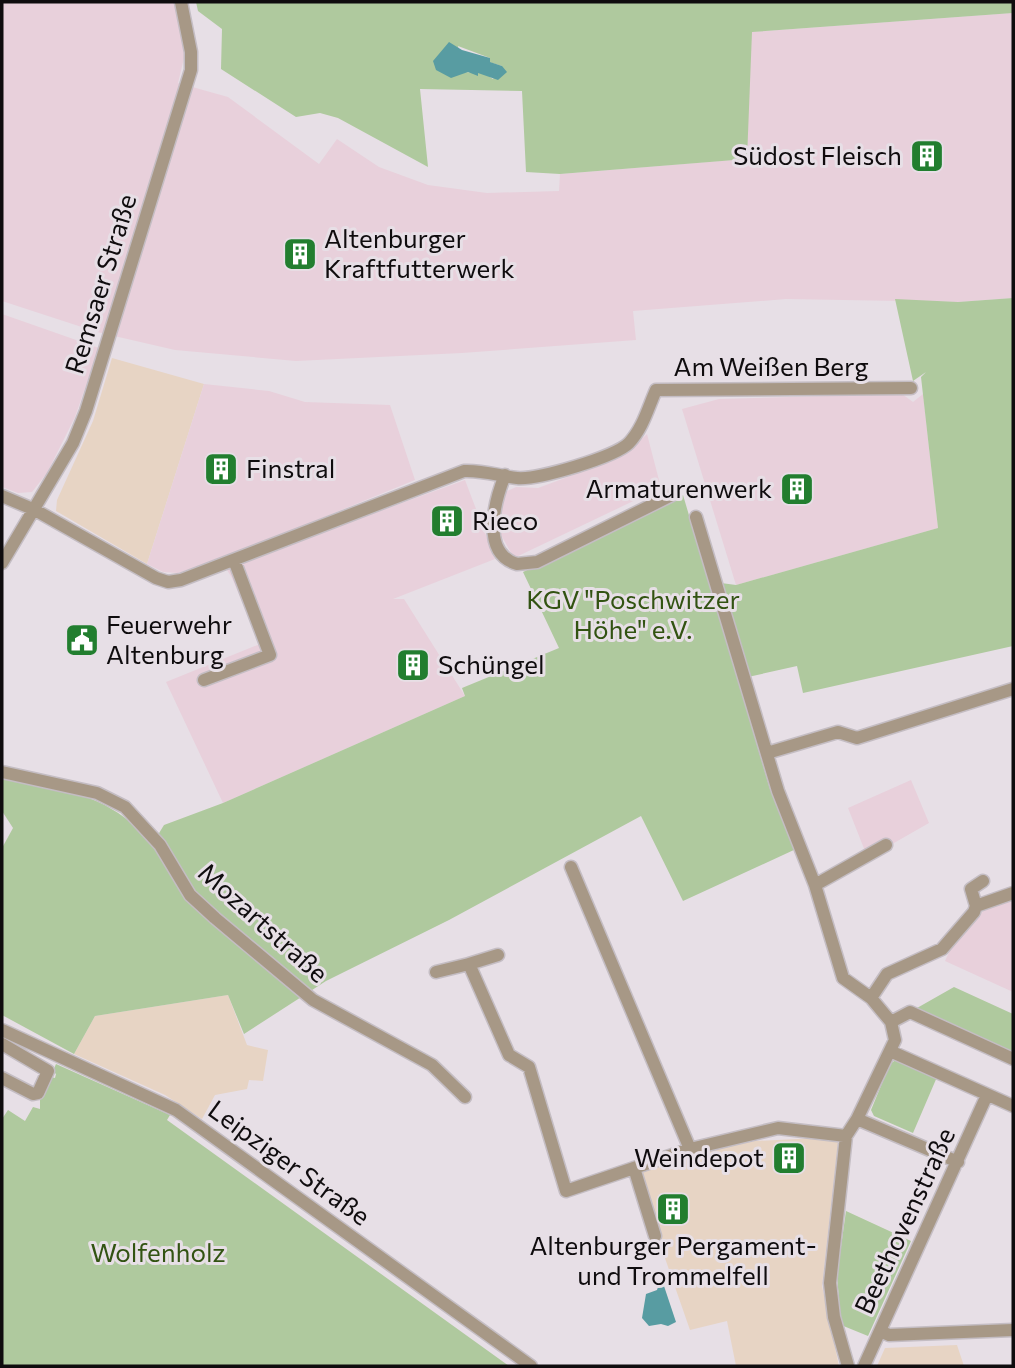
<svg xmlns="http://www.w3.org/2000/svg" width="1015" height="1368" viewBox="0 0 1015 1368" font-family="Commissioner,sans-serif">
	<rect width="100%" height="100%" fill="#e7dfe6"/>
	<path fill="#e7d4c4" d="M112,358L204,384L147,564L56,511L57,500L93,421Z
		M228,995L247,1045L268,1050L263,1081L249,1080L247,1089L215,1095L202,1119L165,1095L74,1054L95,1016Z
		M817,1138L838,1142L822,1286L839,1366H736L727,1321L690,1330L659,1241L640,1176L642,1171L698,1153L755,1141Z
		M957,1345L964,1366H877L885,1348Z"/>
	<path fill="#e8d0db" d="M2,2H175L185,54L178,83L228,97L319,164L337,139L379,167L428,185L487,193L559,191L560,174L746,159L751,32L1013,13V298L958,302L786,299L633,311L636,340L462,353L296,361L175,350L97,332L2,301Z
		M2,314L99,348L75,417L47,473L32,492L18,493L2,487Z
		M204,384L269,391L305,402L390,405L415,480L312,522L314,535L465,480L495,559L393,599H404L465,696L223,803L166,682L260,644L232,578L220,559L178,573L163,572L147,564Z
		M902,394L913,402L923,394L938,528L736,585L682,409L719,399Z
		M647,434L660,484L648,494L514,558L501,535L497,519L505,492L516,487L538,488L600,465L630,450Z
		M911,780L929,823L887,847L865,851L848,808Z
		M1012,899L1013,900V992L945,961L950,950L986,908Z"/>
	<path fill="#afc99e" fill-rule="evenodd" d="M196,2H1013V13L752,32L747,159L560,174L526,172L522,91L420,89L428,167L338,118L320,113L296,117L221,69L222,29L198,11ZM458,46L490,58L489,62L502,66L493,79L484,73L463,72Z
		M1013,298V646L803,693L797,666L748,677L721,583L736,585L938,528L921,377L926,372L913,381L895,299L958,302Z
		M683,495L770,789L796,849L683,901L641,816L449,920L326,981L244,1034L228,995L95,1016L74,1054L2,1015V848L13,828L2,811V777C68,792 104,791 153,843L164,825L223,803L465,696L462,688L559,648L523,572Z
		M954,987L1013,1014V1052L917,1008Z
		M897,1059L937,1077L913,1133L874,1116L871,1110L890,1064Z
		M56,1064L170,1115L167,1120L509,1366H2V1119L8,1110L25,1121L33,1107L40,1109V1100L51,1077L55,1078L56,1074L53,1071Z
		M846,1211L911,1241L868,1336L841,1325L837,1275Z"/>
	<path fill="#589ca2" d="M449,42L462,50L490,58V62L502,66L507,72L498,80L478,73V76L468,72L451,78L436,70L433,61Z
		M663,1283L676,1322L668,1326L661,1324L649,1326L642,1318L646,1294L657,1290L659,1284Z"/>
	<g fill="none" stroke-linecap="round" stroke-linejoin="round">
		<g stroke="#c4bdc3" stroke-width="15">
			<path id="minor" d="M505,475C495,500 480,553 517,564L537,562L672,495
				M2,496L35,510L156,578L168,582L181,580L464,471C483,470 499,476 517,478C538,480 615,457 629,443C643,428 648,408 656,390L911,388
				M696,517L778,791L815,885L843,978L871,998L891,1022L895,1040L857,1119L846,1136L830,1283L834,1317L848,1366
				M2,563L73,443L86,411L191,70V52L181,2
				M204,680L270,655L234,560
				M767,753L838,732L857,738L1013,689
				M2,772L97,793L125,807L160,845L190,895L215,918L313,1000L432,1065L465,1097
				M571,867L690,1149
				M815,885L886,845
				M976,906L1013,893
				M469,964L498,955
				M436,972L469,964L509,1055L529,1067L566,1191L690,1149L778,1128L846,1136
				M871,998L887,974L942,949L974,912L976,906L971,889L983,881
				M891,1022L910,1012L1013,1059
				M2,1030L176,1110L531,1366
				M2,1044L48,1071L38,1093L33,1094L2,1078
				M890,1051L1013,1106
				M857,1119L958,1162
				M634,1168L655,1236
				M880,1331L889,1335L1013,1330
				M864,1366L987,1095"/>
		</g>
		<use href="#minor" stroke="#a79886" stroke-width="12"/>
	</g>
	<defs>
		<g id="building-square" transform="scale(1.75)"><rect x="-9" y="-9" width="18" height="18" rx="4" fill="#227e2f" stroke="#e7dfe6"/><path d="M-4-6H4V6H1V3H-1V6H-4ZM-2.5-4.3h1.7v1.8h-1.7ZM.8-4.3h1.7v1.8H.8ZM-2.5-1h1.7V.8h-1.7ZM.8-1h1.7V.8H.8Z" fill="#fff"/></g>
		<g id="civic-square" transform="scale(1.75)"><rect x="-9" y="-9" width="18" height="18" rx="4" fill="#227e2f" stroke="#e7dfe6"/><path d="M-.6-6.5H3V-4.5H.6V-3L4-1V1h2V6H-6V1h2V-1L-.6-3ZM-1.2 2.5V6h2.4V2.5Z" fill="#fff"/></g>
	</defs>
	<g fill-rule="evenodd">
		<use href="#building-square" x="927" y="156"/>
		<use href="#building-square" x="300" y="254"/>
		<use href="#building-square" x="221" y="469"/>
		<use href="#building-square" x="797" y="489"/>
		<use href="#building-square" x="447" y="521"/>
		<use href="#civic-square" x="82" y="640"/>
		<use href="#building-square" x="413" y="665"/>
		<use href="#building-square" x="789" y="1158"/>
		<use href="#building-square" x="673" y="1209"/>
	</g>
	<g text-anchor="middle" stroke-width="6" stroke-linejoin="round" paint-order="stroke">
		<g font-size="26" fill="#0f0c0e" stroke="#e7dfe6" text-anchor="start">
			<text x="902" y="165" text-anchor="end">Südost Fleisch</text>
			<text x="324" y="248">Altenburger<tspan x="324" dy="30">Kraftfutterwerk</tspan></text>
			<text x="246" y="478">Finstral</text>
			<text x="772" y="498" text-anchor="end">Armaturenwerk</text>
			<text x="472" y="530">Rieco</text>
			<text x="106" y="634">Feuerwehr<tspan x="106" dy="30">Altenburg</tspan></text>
			<text x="438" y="674">Schüngel</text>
			<text x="764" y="1167" text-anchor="end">Weindepot</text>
			<text x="673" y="1255" text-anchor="middle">Altenburger Pergament-<tspan x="673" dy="30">und Trommelfell</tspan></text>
		</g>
		<g font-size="26" fill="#0f0c0e" stroke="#e7dfe6">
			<text transform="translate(101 284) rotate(-73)" y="9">Remsaer Straße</text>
			<text x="771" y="376">Am Weißen Berg</text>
			<text transform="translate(263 923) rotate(42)" y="9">Mozartstraße</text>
			<text transform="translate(289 1163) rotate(36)" y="9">Leipziger Straße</text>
			<text transform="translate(905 1221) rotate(-65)" y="9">Beethovenstraße</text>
		</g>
		<g font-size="26" fill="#325312" stroke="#e7dfe6">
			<text x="633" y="609">KGV "Poschwitzer<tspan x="633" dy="30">Höhe" e.V.</tspan></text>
			<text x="158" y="1262">Wolfenholz</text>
		</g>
	</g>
	<rect width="1015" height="1368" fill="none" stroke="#0f0c0e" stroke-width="7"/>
</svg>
